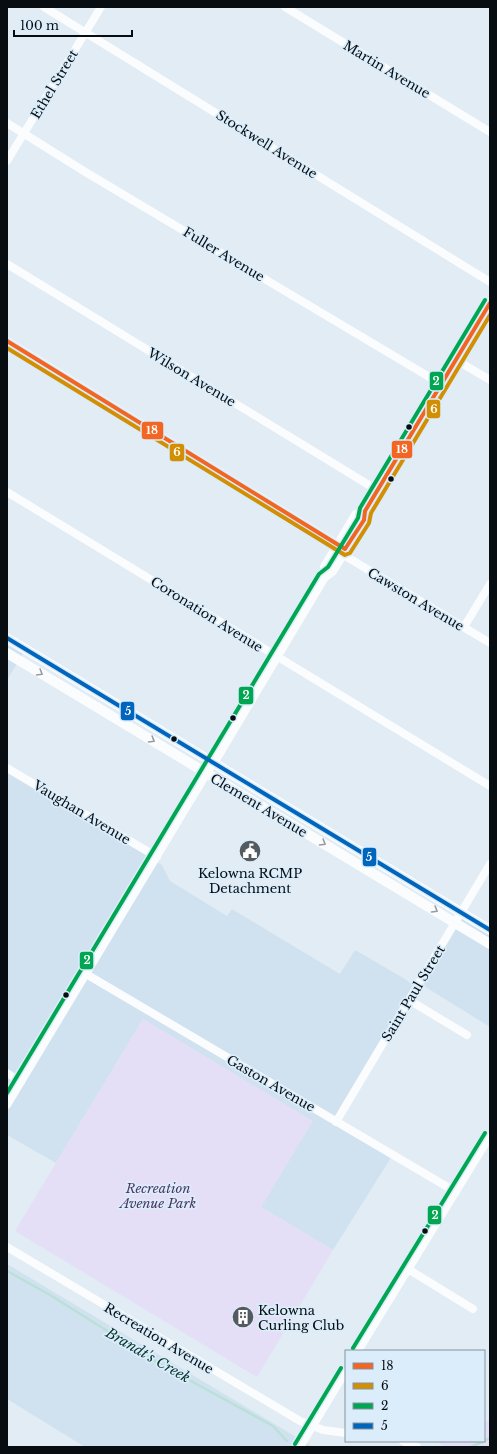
<svg xmlns="http://www.w3.org/2000/svg" width="497" height="1454" viewBox="0 0 497 1454" font-family="'Libre Baskerville',serif">
	<rect width="100%" height="100%" fill="#e2ecf4"/>
	<path fill="#d0e2ef" d="M7,645L23,654L7,680Z
		M7,770L162,865L170,881L227,916L232,909L340,974L355,950L405,979L419,990L339,1122L392,1156L333,1250L261,1207L312,1121L143,1019L56,1163L7,1135Z
		M461,912L490,930V1027L419,983Z
		M7,1264L313,1447H85L7,1399Z"/>
	<path fill="#e4dff6" d="M143,1019L313,1121L261,1207L333,1250L257,1377L15,1231Z
		M490,1420V1447H445L437,1442L484,1441V1423Z"/>
	<g fill="none" stroke-linecap="round" stroke-linejoin="round">
		<path stroke="#bbe0d7" stroke-width="2.5" d="M7,1271L50,1295L160,1364L273,1426L287,1441
			M484,1441L490,1438
			M471,1447L484,1441"/>
		<path stroke="#fbfcfd" stroke-width="8" d="M44,7L490,282
			M285,7L490,132
			M7,123L87,173L441,384
			M7,161L101,7
			M7,264L377,490
			M7,341L343,548
			M456,360L490,380
			M7,492L490,786
			M342,554L490,643
			M464,627L490,584
			M7,768L157,857
			M86,974L456,1192
			M409,1000L467,1035
			M7,1073L21,1082
			M7,1105L213,763
			M336,1122L490,864
			M7,1247L300,1421L323,1430L346,1433
			M408,1269L473,1309
			M358,1351L490,1136
			M403,1441L417,1447
			M300,1447L346,1371"/>
		<path stroke="#fbfcfd" stroke-width="10" d="M324,577L325,567L356,515L365,511
			M7,638L490,930
			M7,653L490,944
			M213,763L324,577L332,571L364,520L365,511L490,303"/>
		<g stroke="#dbedfb" stroke-width="7">
			<path id="bus-1" d="M7,341L345,549L364,520L365,511L490,303"/>
		</g>
		<g stroke="#dbedfb" stroke-width="7">
			<path id="bus-2" d="M7,348L345,555L350,553L369,523L371,513L490,315"/>
		</g>
		<g stroke="#dbedfb" stroke-width="7">
			<path id="bus-3" d="M7,1093L319,574L328,567L358,518L360,508L485,300
				M353,1348L485,1133
				M295,1444L341,1368"/>
		</g>
		<g stroke="#dbedfb" stroke-width="7">
			<path id="bus-4" d="M7,638L490,930"/>
		</g>
		<use href="#bus-1" stroke="#f26522" stroke-width="4"/>
		<use href="#bus-2" stroke="#d38f03" stroke-width="4"/>
		<use href="#bus-3" stroke="#00a651" stroke-width="4"/>
		<use href="#bus-4" stroke="#0065bd" stroke-width="4"/>
	</g>
	<defs><path id="oneway-chevron" d="M-2-3.5L2.5 0L-2 3.5" fill="none" stroke-width="1.6" stroke-linecap="round" stroke-linejoin="round"/></defs>
	<g stroke="#999c9f">
		<use href="#oneway-chevron" transform="translate(40 673) rotate(31)"/>
		<use href="#oneway-chevron" transform="translate(152 740) rotate(31)"/>
		<use href="#oneway-chevron" transform="translate(323 843) rotate(31)"/>
		<use href="#oneway-chevron" transform="translate(435 910) rotate(31)"/>
	</g>
	<defs>
		<g id="civic-disc" transform="scale(1.15)"><circle r="9.5" fill="#545b60" stroke="#dbedfb"/><path d="M-.6-6.5H3V-4.5H.6V-3L4-1V1h2V6H-6V1h2V-1L-.6-3ZM-1.2 2.5V6h2.4V2.5Z" fill="#fff"/></g>
		<g id="building-disc" transform="scale(1.15)"><circle r="9.5" fill="#545b60" stroke="#dbedfb"/><path d="M-4-6H4V6H1V3H-1V6H-4ZM-2.5-4.3h1.7v1.8h-1.7ZM.8-4.3h1.7v1.8H.8ZM-2.5-1h1.7V.8h-1.7ZM.8-1h1.7V.8H.8Z" fill="#fff"/></g>
	</defs>
	<g fill-rule="evenodd">
		<use href="#civic-disc" x="250" y="851"/>
		<use href="#building-disc" x="243" y="1317"/>
	</g>
	<g fill="#070d11" stroke="#dbedfb" stroke-width="1.5">
		<circle cx="409" cy="427" r="3.5"/>
		<circle cx="391" cy="479" r="3.5"/>
		<circle cx="233" cy="718" r="3.5"/>
		<circle cx="174" cy="739" r="3.5"/>
		<circle cx="66" cy="995" r="3.5"/>
		<circle cx="425" cy="1231" r="3.5"/>
	</g>
	<g text-anchor="middle" stroke-width="3.5" stroke-linejoin="round" paint-order="stroke">
		<g font-size="13" fill="#070d11" stroke="#dbedfb">
			<text transform="translate(387 69) rotate(31)" y="5">Martin Avenue</text>
			<text transform="translate(54 84) rotate(-59)" y="5">Ethel Street</text>
			<text transform="translate(267 144) rotate(32)" y="5">Stockwell Avenue</text>
			<text transform="translate(224 254) rotate(31)" y="5">Fuller Avenue</text>
			<text transform="translate(192 377) rotate(31)" y="5">Wilson Avenue</text>
			<text transform="translate(416 599) rotate(31)" y="5">Cawston Avenue</text>
			<text transform="translate(207 614) rotate(32)" y="5">Coronation Avenue</text>
			<text transform="translate(259 805) rotate(31)" y="5">Clement Avenue</text>
			<text transform="translate(82 812) rotate(31)" y="5">Vaughan Avenue</text>
			<text transform="translate(413 993) rotate(-59)" y="5">Saint Paul Street</text>
			<text transform="translate(271 1083) rotate(30)" y="5">Gaston Avenue</text>
			<text transform="translate(159 1338) rotate(31)" y="5">Recreation Avenue</text>
		</g>
		<g font-size="13" fill="#070d11" stroke="#dbedfb">
			<text x="250" y="878">Kelowna RCMP<tspan x="250" dy="15">Detachment</tspan></text>
			<text x="258" y="1315" text-anchor="start">Kelowna<tspan x="258" dy="15">Curling Club</tspan></text>
		</g>
		<g font-size="13" font-style="italic" fill="#4f3464" stroke="#dbedfb">
			<text x="158" y="1193">Recreation<tspan x="158" dy="15">Avenue Park</tspan></text>
		</g>
		<g font-size="14" font-style="italic" fill="#08352a" stroke="#dbedfb">
			<text transform="translate(148 1355) rotate(30)" y="5">Brandt's Creek</text>
		</g>
	</g>
	<g stroke="#dbedfb" stroke-width="1.5">
		<rect x="429" y="371" width="15" height="20" rx="4" fill="#00a651"/>
		<rect x="426" y="399" width="15" height="20" rx="4" fill="#d38f03"/>
		<rect x="141" y="421" width="23" height="19" rx="4" fill="#f26522"/>
		<rect x="391" y="440" width="22" height="19" rx="4" fill="#f26522"/>
		<rect x="169" y="443" width="16" height="19" rx="4" fill="#d38f03"/>
		<rect x="238" y="686" width="16" height="19" rx="4" fill="#00a651"/>
		<rect x="120" y="701" width="15" height="20" rx="4" fill="#0065bd"/>
		<rect x="362" y="847" width="15" height="20" rx="4" fill="#0065bd"/>
		<rect x="79" y="951" width="15" height="19" rx="4" fill="#00a651"/>
		<rect x="427" y="1205" width="15" height="20" rx="4" fill="#00a651"/>
	</g>
	<g font-size="11" text-anchor="middle" font-weight="bold" fill="#fff">
		<text x="436" y="385">2</text>
		<text x="434" y="413">6</text>
		<text x="152" y="434">18</text>
		<text x="402" y="453">18</text>
		<text x="177" y="456">6</text>
		<text x="246" y="699">2</text>
		<text x="128" y="715">5</text>
		<text x="369" y="861">5</text>
		<text x="87" y="964">2</text>
		<text x="435" y="1219">2</text>
	</g>
	<rect width="497" height="1454" fill="none" stroke="#070d11" stroke-width="16"/>
	<rect x="345" y="1350" width="140" height="92" fill="#dbedfb" stroke="#86939d"/>
	<rect x="353" y="1363" width="20" height="6" fill="#f26522" stroke="#86939d"/>
	<text x="381" y="1370" font-size="12" fill="#070d11">18</text>
	<rect x="353" y="1383" width="20" height="6" fill="#d38f03" stroke="#86939d"/>
	<text x="381" y="1390" font-size="12" fill="#070d11">6</text>
	<rect x="353" y="1403" width="20" height="6" fill="#00a651" stroke="#86939d"/>
	<text x="381" y="1410" font-size="12" fill="#070d11">2</text>
	<rect x="353" y="1423" width="20" height="6" fill="#0065bd" stroke="#86939d"/>
	<text x="381" y="1430" font-size="12" fill="#070d11">5</text>
	<path d="M14 30v6h118v-6" fill="none" stroke="#070d11" stroke-width="2"/>
	<text x="20" y="30" font-size="12" fill="#070d11" stroke="#dbedfb" stroke-width="3" paint-order="stroke">100 m</text>
</svg>
